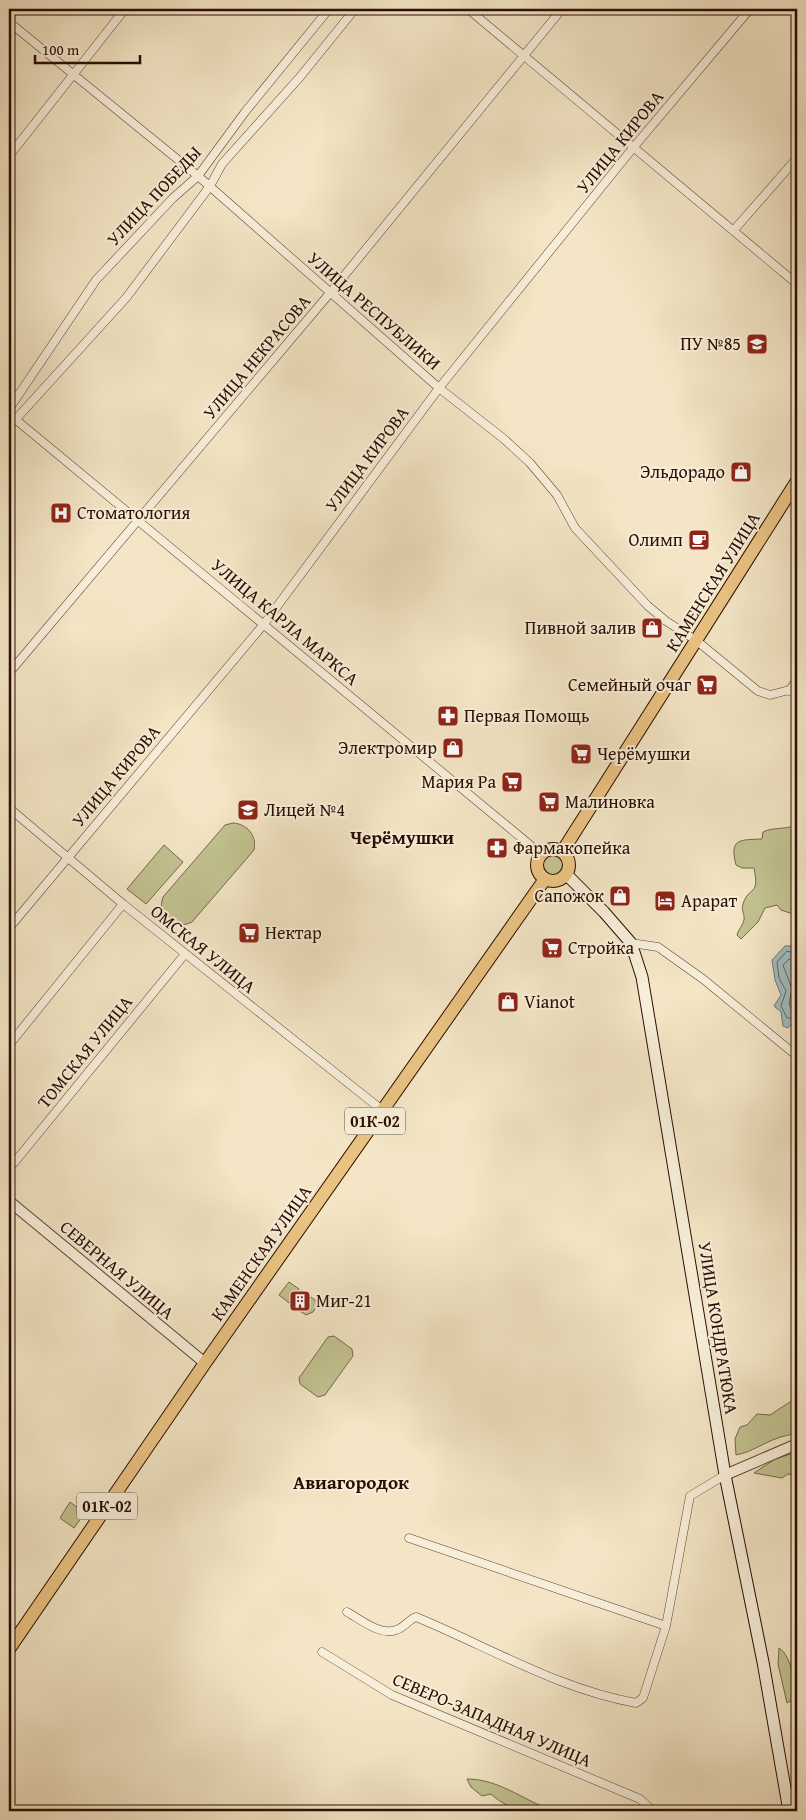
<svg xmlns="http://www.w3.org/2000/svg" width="806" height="1820" viewBox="0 0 806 1820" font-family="'Gentium Book Plus',serif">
	<rect width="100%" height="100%" fill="#f3e5c5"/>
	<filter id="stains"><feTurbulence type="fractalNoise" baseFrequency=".004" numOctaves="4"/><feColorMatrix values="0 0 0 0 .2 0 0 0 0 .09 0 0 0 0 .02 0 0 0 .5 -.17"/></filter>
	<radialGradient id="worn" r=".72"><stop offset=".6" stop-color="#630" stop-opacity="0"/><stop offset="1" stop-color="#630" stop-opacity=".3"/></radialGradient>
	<path fill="#c2c290" stroke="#766748" d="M233,823C247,824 257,835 254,850L192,922C174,931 156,917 163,897L225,825Z
		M790,827L797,829V889L795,891L797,911L793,914L781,910L777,905L765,908L758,922L741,939L737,935C738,930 743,925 744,920C745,915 741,910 743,904C749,885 760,897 754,868H742L736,865C729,838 740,840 762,839L763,832C771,828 780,829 790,827Z
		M164,845L183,862L146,904L127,889Z
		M539 865a14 14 0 1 1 28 0a14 14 0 1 1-28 0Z
		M289,1282L299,1289L289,1303L279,1295Z
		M301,1290L319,1303L313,1312L306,1315L291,1305Z
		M334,1336L352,1349L353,1356L325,1395L318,1397L300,1384L299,1378L328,1337Z
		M793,1400H797V1431C791,1436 785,1435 778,1438C763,1443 752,1452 736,1455L735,1439L740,1427L747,1425L757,1414L770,1415Z
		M797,1452V1475L788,1474L782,1478L754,1473L775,1459Z
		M70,1502L85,1513L74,1528L60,1518Z
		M779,1648C792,1656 796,1686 792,1700L787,1703L778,1664Z
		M467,1779C493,1779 514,1793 537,1804C544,1808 553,1808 560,1811C533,1811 511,1813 491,1794L482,1796L471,1787Z"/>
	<path fill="#a0bcbf" stroke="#717673" d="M785,946H792L797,950V1022L792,1023L788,1028L783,1026L781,1012L774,1006L781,995L775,980L772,960Z"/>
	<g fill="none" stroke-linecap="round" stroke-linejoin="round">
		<path stroke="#656460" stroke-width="1" d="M797,954L787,951L777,962L779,978L786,991L781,1006L787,1018L797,1017
			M797,960L789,959L783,965L792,989L789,1004L792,1010L797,1011"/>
		<g stroke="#5c4232" stroke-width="9">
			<path id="minor" d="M468,9L797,284
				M9,22L198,176L439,388L504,439L530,463L557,495L575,528L648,606L666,621L697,641L758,691L770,695L797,688
				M9,156L125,9
				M734,230L797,158
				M9,409L96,280L173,198L198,176L245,112L329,9
				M9,414L541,854
				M16,419L126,298L210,186L222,164L300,77L355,9
				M9,673L330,293L562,9
				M789,691L797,680
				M9,808L123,904L382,1110
				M9,928L264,624L439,388L633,148L750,9
				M631,943L658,947L703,979L797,1056
				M9,1045L123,904
				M9,1169L185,954
				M409,1538L666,1626
				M347,1612C360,1619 380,1636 396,1630C404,1628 408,1620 416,1617C489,1647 558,1689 636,1703L643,1698L666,1626L690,1496L725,1475
				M322,1652L392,1695L640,1799L653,1811"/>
		</g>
		<g stroke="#5c4232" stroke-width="12">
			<path id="tertiary" d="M9,1201L205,1363
				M725,1475L797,1444"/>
		</g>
		<g stroke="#2a0c01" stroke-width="13">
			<path id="secondary" d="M566,874L604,912L631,943L642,977L725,1475L763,1662L789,1811"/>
		</g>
		<g stroke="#2a0c01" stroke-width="14">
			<path id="primary" d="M537 865a16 16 0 1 1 32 0a16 16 0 1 1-32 0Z
				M562,852L797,481
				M9,1649L205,1363L545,879"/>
		</g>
		<use href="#minor" stroke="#f7eed9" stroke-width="8"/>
		<use href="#tertiary" stroke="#f7eed9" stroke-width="10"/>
		<use href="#secondary" stroke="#f7eed9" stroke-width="11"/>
		<use href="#primary" stroke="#eac282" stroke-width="12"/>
	</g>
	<defs>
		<g id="university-square" transform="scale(1.125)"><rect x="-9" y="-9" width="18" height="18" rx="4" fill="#8f2418" stroke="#f7eed9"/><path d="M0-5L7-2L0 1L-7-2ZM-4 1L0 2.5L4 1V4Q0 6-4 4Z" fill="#fff"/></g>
		<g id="shop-square" transform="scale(1.125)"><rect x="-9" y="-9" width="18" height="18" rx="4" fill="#8f2418" stroke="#f7eed9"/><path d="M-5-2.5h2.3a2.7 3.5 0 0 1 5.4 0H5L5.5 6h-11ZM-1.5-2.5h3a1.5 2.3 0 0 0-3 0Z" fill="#fff"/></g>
		<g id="hospital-square" transform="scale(1.125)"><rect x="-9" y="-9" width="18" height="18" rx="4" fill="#8f2418" stroke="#f7eed9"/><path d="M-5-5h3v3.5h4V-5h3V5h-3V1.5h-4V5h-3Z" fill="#fff"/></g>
		<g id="cafe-square" transform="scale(1.125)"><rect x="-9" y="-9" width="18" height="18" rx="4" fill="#8f2418" stroke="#f7eed9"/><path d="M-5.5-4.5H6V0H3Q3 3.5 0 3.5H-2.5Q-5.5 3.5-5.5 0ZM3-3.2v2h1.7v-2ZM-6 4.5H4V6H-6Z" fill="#fff"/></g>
		<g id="supermarket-square" transform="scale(1.125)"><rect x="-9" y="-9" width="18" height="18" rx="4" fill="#8f2418" stroke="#f7eed9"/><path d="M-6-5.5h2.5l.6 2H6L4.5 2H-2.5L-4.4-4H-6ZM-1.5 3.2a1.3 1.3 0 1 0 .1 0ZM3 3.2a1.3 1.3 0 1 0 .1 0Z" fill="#fff"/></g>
		<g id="pharmacy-square" transform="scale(1.125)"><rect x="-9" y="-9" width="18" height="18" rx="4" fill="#8f2418" stroke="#f7eed9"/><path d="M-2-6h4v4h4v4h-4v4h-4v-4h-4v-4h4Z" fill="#fff"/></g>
		<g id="school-square" transform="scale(1.125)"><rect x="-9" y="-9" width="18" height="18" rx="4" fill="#8f2418" stroke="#f7eed9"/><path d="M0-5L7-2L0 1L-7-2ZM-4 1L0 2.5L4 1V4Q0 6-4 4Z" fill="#fff"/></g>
		<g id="hotel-square" transform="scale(1.125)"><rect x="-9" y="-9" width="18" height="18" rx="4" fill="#8f2418" stroke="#f7eed9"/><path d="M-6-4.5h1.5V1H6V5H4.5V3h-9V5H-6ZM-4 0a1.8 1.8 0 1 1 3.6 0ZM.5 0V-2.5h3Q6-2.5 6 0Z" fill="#fff"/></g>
		<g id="building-square" transform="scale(1.125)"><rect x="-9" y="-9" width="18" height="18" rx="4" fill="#8f2418" stroke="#f7eed9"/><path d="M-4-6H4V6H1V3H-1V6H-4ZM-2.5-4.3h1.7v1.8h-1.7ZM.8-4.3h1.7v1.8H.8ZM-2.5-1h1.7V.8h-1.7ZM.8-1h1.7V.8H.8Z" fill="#fff"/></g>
	</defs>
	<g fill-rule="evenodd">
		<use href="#university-square" x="757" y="344"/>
		<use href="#shop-square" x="741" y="472"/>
		<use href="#hospital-square" x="61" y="513"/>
		<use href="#cafe-square" x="699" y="540"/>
		<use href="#shop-square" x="652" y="628"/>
		<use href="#supermarket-square" x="707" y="685"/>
		<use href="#pharmacy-square" x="448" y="716"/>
		<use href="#shop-square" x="453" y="748"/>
		<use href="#supermarket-square" x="581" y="754"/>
		<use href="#supermarket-square" x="512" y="782"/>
		<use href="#supermarket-square" x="549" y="802"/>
		<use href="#school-square" x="248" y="810"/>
		<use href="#pharmacy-square" x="497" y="848"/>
		<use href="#shop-square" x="620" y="896"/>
		<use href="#hotel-square" x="665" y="901"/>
		<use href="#supermarket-square" x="249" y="933"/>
		<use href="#supermarket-square" x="552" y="948"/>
		<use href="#shop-square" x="508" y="1002"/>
		<use href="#building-square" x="300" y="1301"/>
	</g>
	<g text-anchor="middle" stroke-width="4" stroke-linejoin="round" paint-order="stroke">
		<g fill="#f7eed9" stroke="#685042" stroke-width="1">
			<rect x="345" y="1107.5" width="60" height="27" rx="4"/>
			<rect x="77" y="1492.5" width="60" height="27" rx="4"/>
		</g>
		<g font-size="16" font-weight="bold" fill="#2a0c01">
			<text x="375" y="1127">01К-02</text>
			<text x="107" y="1512">01К-02</text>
		</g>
		<g font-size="18" fill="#2a0c01" stroke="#f7eed9">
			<text transform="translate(620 142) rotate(-51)" y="6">УЛИЦА КИРОВА</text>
			<text transform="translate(154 196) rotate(-47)" y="6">УЛИЦА ПОБЕДЫ</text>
			<text transform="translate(374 311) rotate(41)" y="6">УЛИЦА РЕСПУБЛИКИ</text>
			<text transform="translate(257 357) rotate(-50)" y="6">УЛИЦА НЕКРАСОВА</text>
			<text transform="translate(367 459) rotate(-53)" y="6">УЛИЦА КИРОВА</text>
			<text transform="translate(713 582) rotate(-58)" y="6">КАМЕНСКАЯ УЛИЦА</text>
			<text transform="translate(285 622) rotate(40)" y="6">УЛИЦА КАРЛА МАРКСА</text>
			<text transform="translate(116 776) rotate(-50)" y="6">УЛИЦА КИРОВА</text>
			<text transform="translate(203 949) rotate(39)" y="6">ОМСКАЯ УЛИЦА</text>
			<text transform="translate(85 1052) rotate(-51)" y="6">ТОМСКАЯ УЛИЦА</text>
			<text transform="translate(261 1253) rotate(-55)" y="6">КАМЕНСКАЯ УЛИЦА</text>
			<text transform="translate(117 1270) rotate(40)" y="6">СЕВЕРНАЯ УЛИЦА</text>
			<text transform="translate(718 1328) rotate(81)" y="6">УЛИЦА КОНДРАТЮКА</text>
			<text transform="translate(492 1720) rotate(23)" y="6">СЕВЕРО-ЗАПАДНАЯ УЛИЦА</text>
		</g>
		<g font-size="18" fill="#2a0c01" stroke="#f7eed9" text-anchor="start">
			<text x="741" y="350" text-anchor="end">ПУ №85</text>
			<text x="725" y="478" text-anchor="end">Эльдорадо</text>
			<text x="77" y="519">Стоматология</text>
			<text x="683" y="546" text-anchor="end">Олимп</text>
			<text x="636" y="634" text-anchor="end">Пивной залив</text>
			<text x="691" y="691" text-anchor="end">Семейный очаг</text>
			<text x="464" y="722">Первая Помощь</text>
			<text x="437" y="754" text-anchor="end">Электромир</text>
			<text x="597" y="760">Черёмушки</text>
			<text x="496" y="788" text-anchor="end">Мария Ра</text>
			<text x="565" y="808">Малиновка</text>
			<text x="264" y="816">Лицей №4</text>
			<text x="513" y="854">Фармакопейка</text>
			<text x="604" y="902" text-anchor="end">Сапожок</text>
			<text x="681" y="907">Арарат</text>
			<text x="265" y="939">Нектар</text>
			<text x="568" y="954">Стройка</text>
			<text x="524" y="1008">Vianot</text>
			<text x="316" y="1307">Миг-21</text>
		</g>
		<g font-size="19" font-weight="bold" fill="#2a0c01" stroke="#f7eed9">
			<text x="402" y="844">Черёмушки</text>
			<text x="351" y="1489">Авиагородок</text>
		</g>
	</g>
	<rect width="806" height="1820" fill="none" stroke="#f3e5c5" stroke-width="30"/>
	<rect x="10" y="10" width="786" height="1800" fill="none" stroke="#2a0c01" stroke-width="2.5"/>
	<rect x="15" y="15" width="776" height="1790" fill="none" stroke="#2a0c01"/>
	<path d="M35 55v8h105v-8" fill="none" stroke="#2a0c01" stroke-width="2.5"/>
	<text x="42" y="55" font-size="15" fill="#2a0c01" stroke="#f7eed9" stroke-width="4" paint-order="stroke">100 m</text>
	<rect width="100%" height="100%" filter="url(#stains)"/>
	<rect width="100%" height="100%" fill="url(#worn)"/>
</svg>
